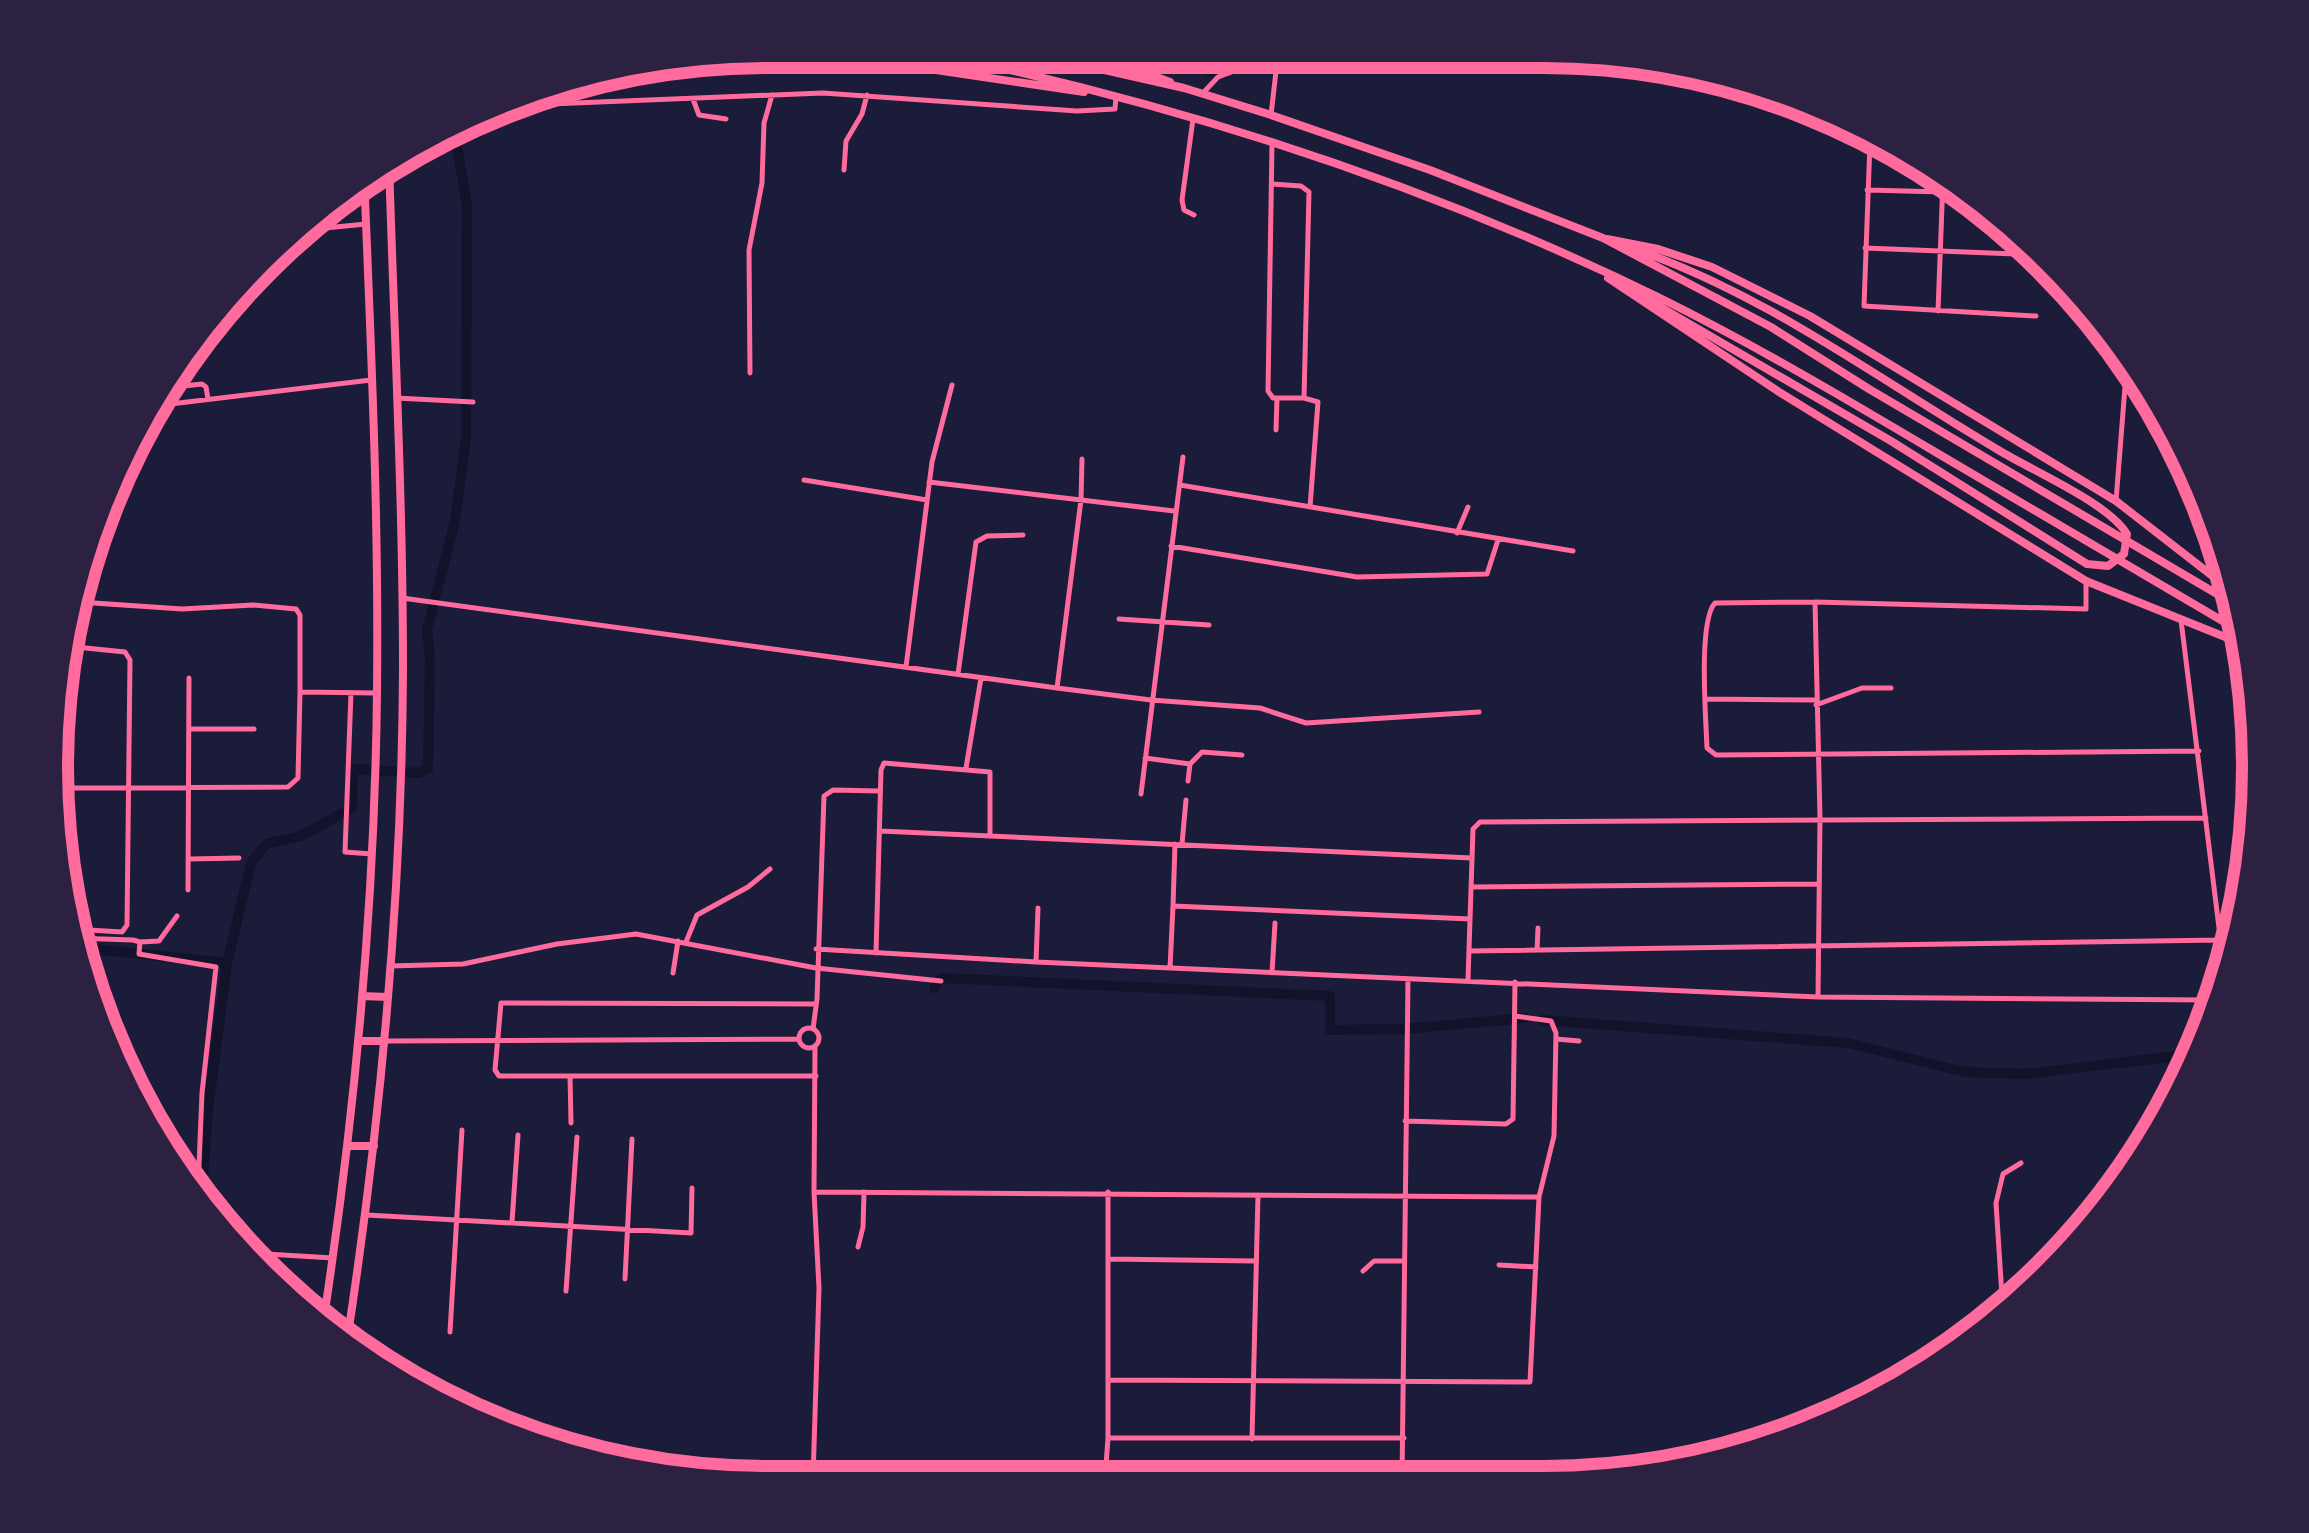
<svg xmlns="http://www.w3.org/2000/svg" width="2309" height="1533" viewBox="0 0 2309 1533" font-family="'Varela Round',sans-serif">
	<rect width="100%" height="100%" fill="#1b1b3a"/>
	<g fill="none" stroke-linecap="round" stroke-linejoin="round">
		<path stroke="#12122b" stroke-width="10" d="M1210,72L1266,54
			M490,111L510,107
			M74,947L227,963
			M934,988L941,978L1330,996V1030L1404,1029L1525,1018
			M1542,1020L1848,1043L1965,1072L2026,1074L2195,1054
			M202,1193L208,1110L227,963L251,863L266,844L301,836L352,808L353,769L419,773L428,769L430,659L427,630L455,521L466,439L467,205L457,147L461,131L484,114"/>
		<path stroke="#ff6b9d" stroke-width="5" d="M1123,62L1130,53
			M1202,94L1218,77L1280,54
			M693,99L699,115L726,119
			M499,106L823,93L1077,111L1115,109L1116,97
			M1271,115L1278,54
			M1193,119L1182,200L1184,210L1194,215
			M1875,134L1870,142L1864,306L2036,316
			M1272,144L1268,391L1273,398H1304L1318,402L1310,507
			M844,170L846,141L862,114L867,95
			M1272,184L1301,186L1309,192L1304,398
			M1867,190L1943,192
			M305,230L366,224
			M1865,248L2040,255
			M1938,311L1943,180
			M750,373L749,250L762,183L764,123L772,95
			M165,388L202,384L206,387L208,399
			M396,398L473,402
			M154,406L371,380
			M1276,430L1277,398
			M804,480L927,500
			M929,482L1174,511
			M1180,485L1573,551
			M2116,501L2126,374
			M1457,533L1468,507
			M1171,546L1357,577L1487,574L1498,540
			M2086,581V609L1815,602L1715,603C1698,621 1706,720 1707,748L1716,755L2199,751
			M402,598L1057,688L1151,700L1260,708L1306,723L1479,712
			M79,602L182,609L253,605L296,609L300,615V692
			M1815,602L1820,818L1818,997
			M1119,619L1209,625
			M2181,620L2221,944L2223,987
			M906,667L932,462L952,385
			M958,674L976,542L987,536L1023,535
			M1057,688L1081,500L1082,459
			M351,693L345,852L372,854
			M1705,699L1815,700
			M1816,705L1862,688H1891
			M190,729H254
			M1145,758L1190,764
			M966,768L981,678
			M1188,781L1190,764L1202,752L1242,755
			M58,788L288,787L298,778L300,692L377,693
			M1141,794L1183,457
			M880,831L1472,858
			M1175,844L1173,906L1470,919
			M1182,844L1186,800
			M189,859L239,858
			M67,880L69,653L76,647L125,652L130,660L127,925L122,932L72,929
			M1472,887L1818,884
			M188,890L189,678
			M73,938L133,940L140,942L139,954L216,967L202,1093L198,1189
			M140,942L159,941L177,916
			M686,942L697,915L748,887L770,869
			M816,949L1036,962L1818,997L2211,1000L2222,991
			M1537,950L1538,928
			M1469,951L2220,940
			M876,953L881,770L884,763L990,772V835
			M1036,962L1038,908
			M390,966L463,964L557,944L636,934L816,968L941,981
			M1170,968L1173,906
			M673,973L678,941
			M1272,973L1275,923
			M1468,980L1473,829L1480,822L2206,818
			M799 1038a10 10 0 1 1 20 0a10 10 0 1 1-20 0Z
			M813,1029L817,999L824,796L833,790L879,791
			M1556,1039L1579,1041
			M385,1041L799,1039
			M570,1076L571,1123
			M816,1076H499L495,1070L501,1003L816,1004
			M1405,1121L1506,1124L1513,1119L1515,982
			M814,1192L1539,1197
			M367,1215L691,1233L692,1188
			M512,1222L518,1135
			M858,1247L863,1227L864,1192
			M251,1253L333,1258
			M1108,1259L1255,1261
			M1499,1265L1536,1267
			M1363,1271L1374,1261H1403
			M625,1279L632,1139
			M566,1291L577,1137
			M2003,1312L1996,1203L2003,1174L2021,1163
			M450,1332L462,1130
			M1108,1380L1530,1382L1539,1197L1554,1136L1556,1033L1551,1021L1515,1016
			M1108,1438H1404
			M1252,1439L1258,1195
			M615,1459L653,1461L682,1470L746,1471L813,1468L1105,1469
			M813,1478L819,1288L814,1192L815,1047
			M1105,1479L1108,1438V1192
			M1402,1481L1408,979"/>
		<path stroke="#ff6b9d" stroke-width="8" d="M801,50L1084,92
			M923,51C1177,103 1427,184 1660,298C1755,345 1846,399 1937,453C2039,513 2141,573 2243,633
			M1025,52L1184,88L1271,115L1430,170L1603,238L1771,327L1869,389L2239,607
			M1090,52L1170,82
			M1607,239L1658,249L1712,267L1810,316L2116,501L2237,595
			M1626,246C1764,292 1876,378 2000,451C2033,471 2108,503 2127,534L2124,554L2108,566L2087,564L1891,441L1631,290
			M1608,278L1779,392L2086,581L2245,645
			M362,996L388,997
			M358,1041H385
			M348,1146H374
			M323,1324C355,1114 375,903 377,690C379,518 371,346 364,174
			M347,1341C381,1119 402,894 403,669C403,499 394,330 389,161"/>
	</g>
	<path d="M0 0H2309V1533H0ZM767 68H1543A699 699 0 0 1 2242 767V767A699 699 0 0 1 1543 1466H767A699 699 0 0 1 68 767V767A699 699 0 0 1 767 68Z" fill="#2d2142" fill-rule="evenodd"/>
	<path fill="none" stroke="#ff6b9d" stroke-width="12" d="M767 68H1543A699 699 0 0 1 2242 767V767A699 699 0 0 1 1543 1466H767A699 699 0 0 1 68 767V767A699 699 0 0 1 767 68Z"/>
</svg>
